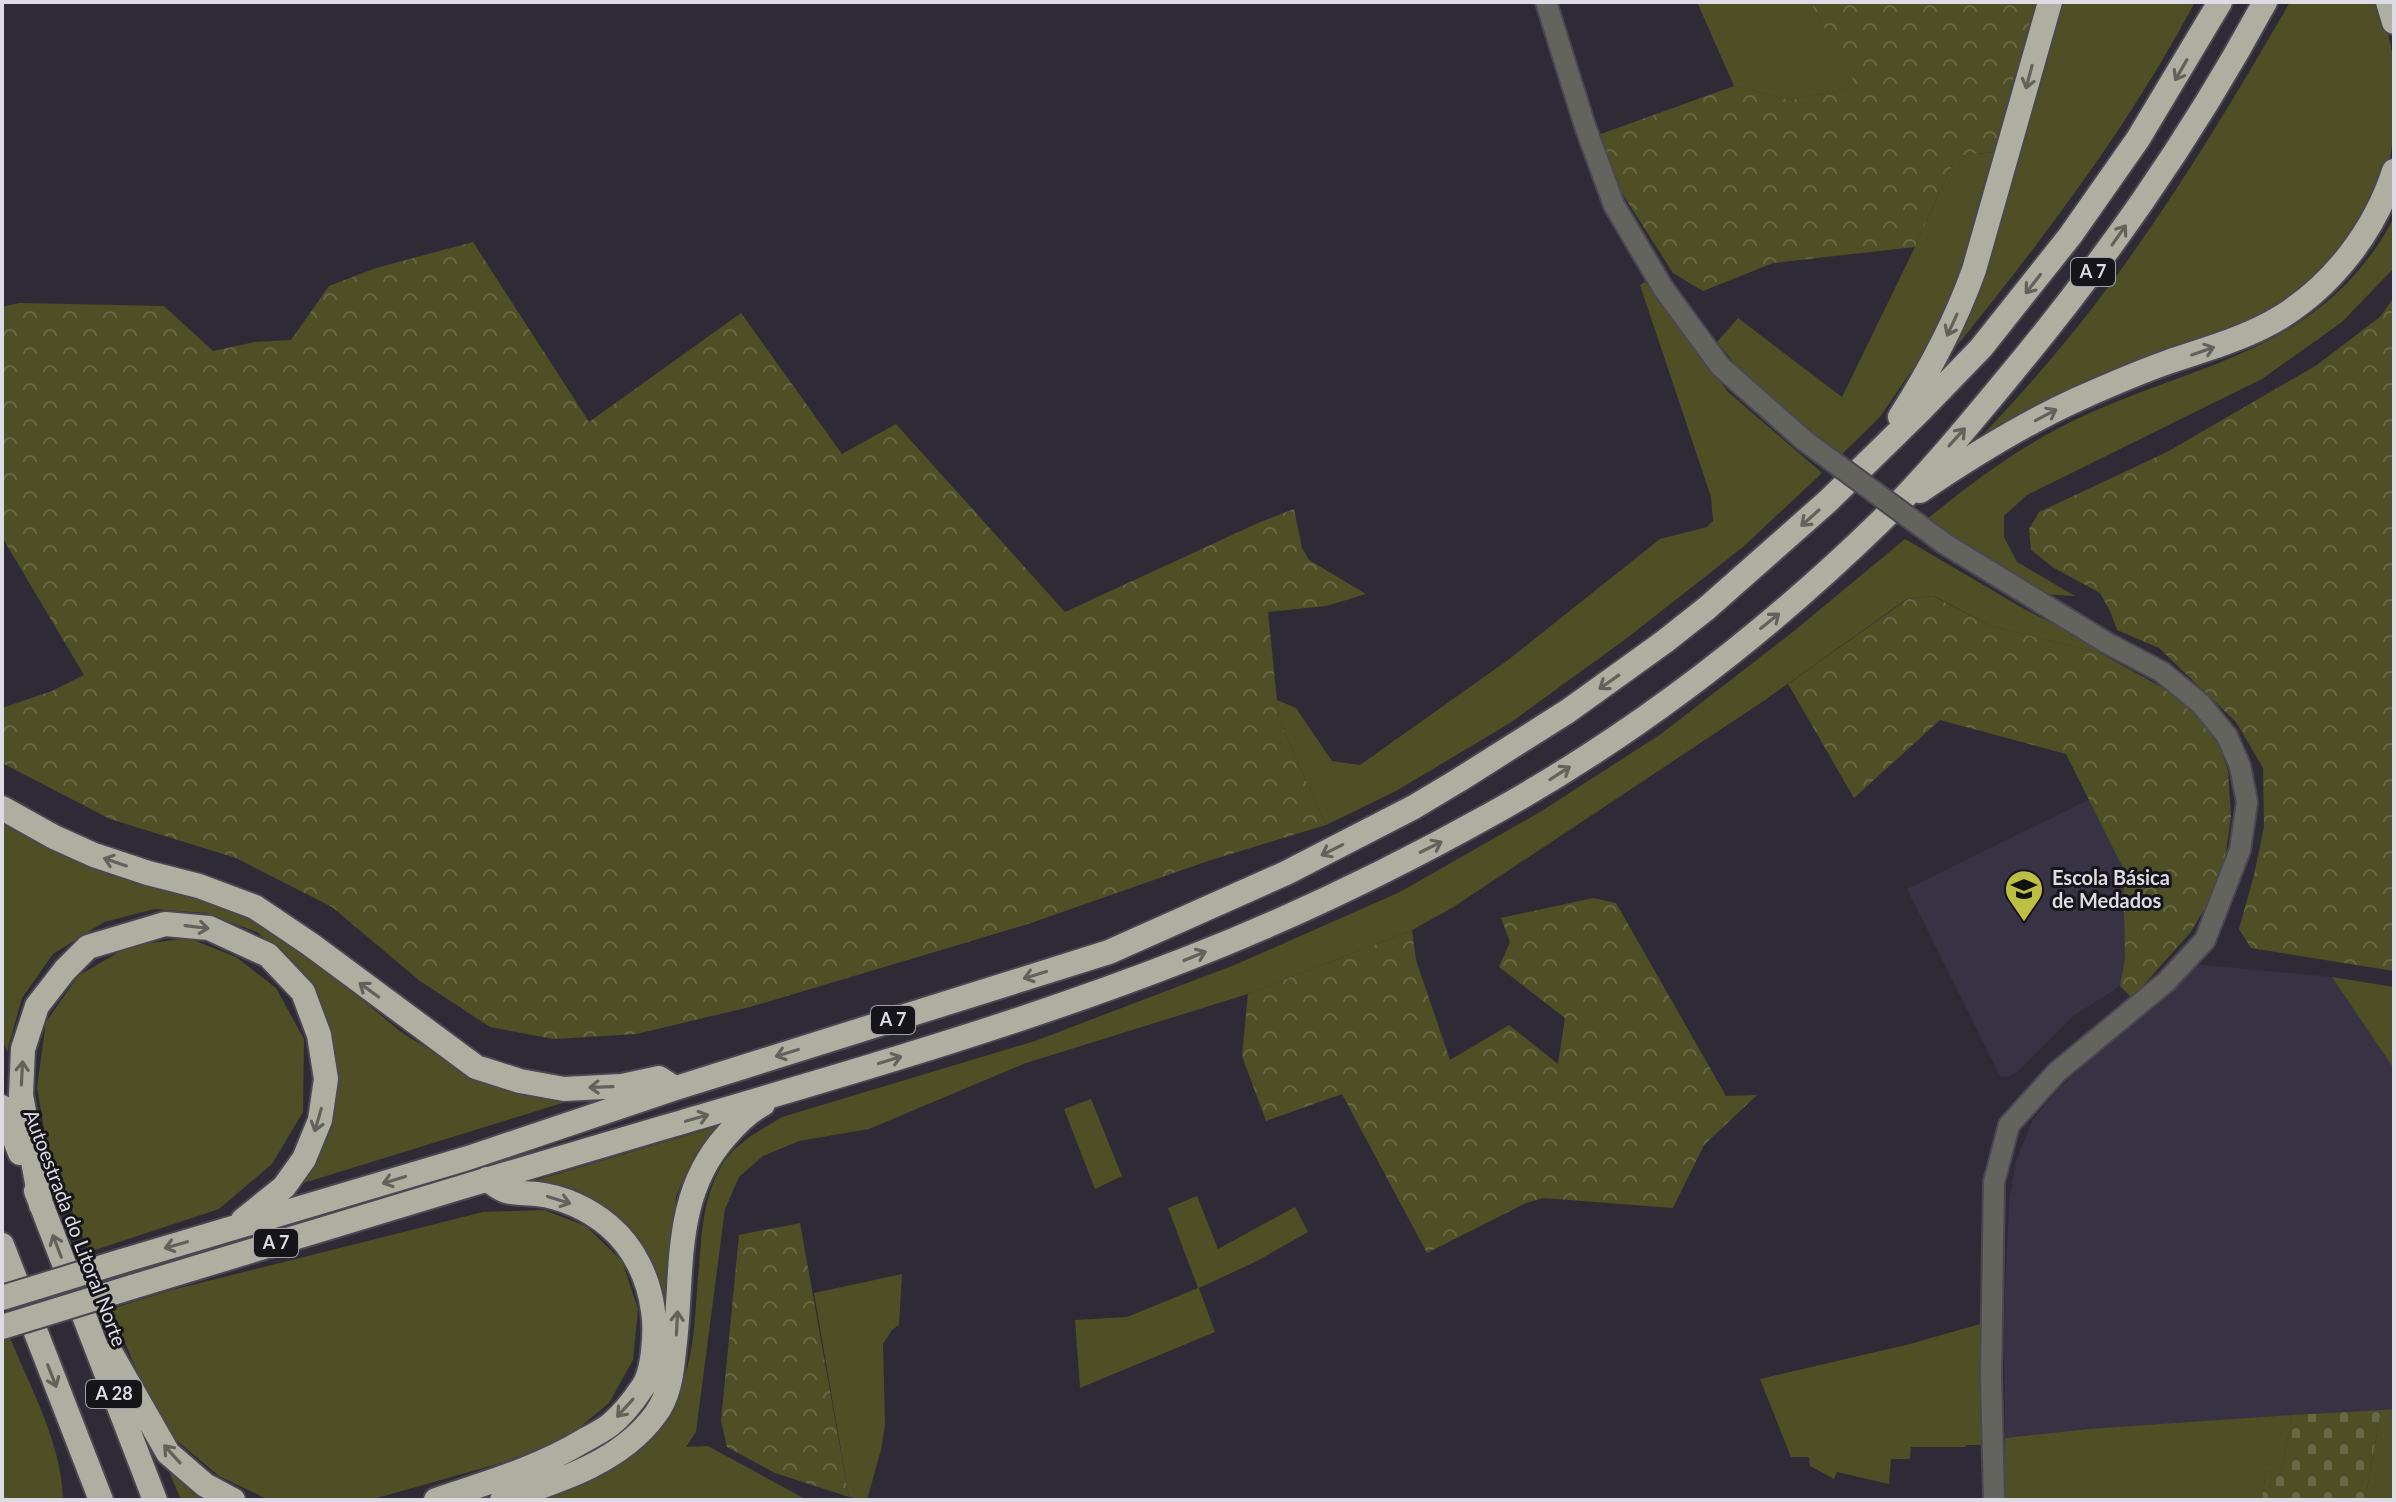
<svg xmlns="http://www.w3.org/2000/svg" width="2396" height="1502" viewBox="0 0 2396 1502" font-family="Lato,sans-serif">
	<defs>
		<pattern id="forest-crowns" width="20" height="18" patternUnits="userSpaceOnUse" patternTransform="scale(2)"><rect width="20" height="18" fill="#4e4f24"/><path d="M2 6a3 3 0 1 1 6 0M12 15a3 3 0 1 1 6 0" fill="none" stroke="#676844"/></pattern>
		<pattern id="cemetery-stones" width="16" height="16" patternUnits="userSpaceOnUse" patternTransform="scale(2)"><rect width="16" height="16" fill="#4e4f24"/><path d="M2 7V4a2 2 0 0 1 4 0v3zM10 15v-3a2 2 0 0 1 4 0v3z" fill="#676844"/></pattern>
	</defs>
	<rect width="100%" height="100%" fill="#2e2b37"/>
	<path fill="#373244" d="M2090,799L2123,868L2125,958L2120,986L2072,1017L2017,1072L2009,1077L2000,1076L1907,889Z
		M2193,964L2332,977L2394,1069V1409L2088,1429L2005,1438L2004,1314L2009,1203L2015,1164L2032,1121L2059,1088Z"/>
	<path fill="#4e4f24" d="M1697,2H1810L1858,87L1790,100L1734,86Z
		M2060,2H2195C2128,128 2041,242 1951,353L1968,311Z
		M2290,2H2381L2394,61V129L2390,159L2367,216L2334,262L2293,300L1968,451C2020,396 2070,340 2114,279C2179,191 2235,97 2290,2Z
		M1995,152L1952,298L1916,364L1880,417L1840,456L1744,375L1717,342L1738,318L1842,397L1915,247L1956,156Z
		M2394,216V268L2342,322L2262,379L2027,495L2004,516V537L2017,562L2075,596L2040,594L1927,519C1979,477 2029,440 2090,413C2181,372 2277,356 2349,281C2366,262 2384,240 2394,216Z
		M1645,282L1728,392L1822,473L1743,547L1627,638L1510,723L1396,791L1326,825L1279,720L1277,700L1296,708L1332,761L1360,765L1508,660L1660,539L1707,527L1713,521L1711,497L1640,285Z
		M1905,539L2026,610L2097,646L2100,653L1991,626L1934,596L1907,599L1762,702L1452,908L1412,930L1248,994L1026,1063L869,1129L799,1141L763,1156L739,1177L725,1209L696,1432L686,1447L708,1446L807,1500H538C601,1480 659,1446 683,1381C696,1346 695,1304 699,1267C702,1230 703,1199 721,1167C733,1144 761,1130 782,1117L1035,1041L1237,964L1400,892L1540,812L1661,734L1794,631Z
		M2,818L249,918L302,950L401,1032L467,1073L582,1097L297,1185L335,1087L330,1026L297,967L257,932L205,913L155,909L104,922L53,954L22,998L7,1052L2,1039Z
		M188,938L236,957L276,988L304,1039L303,1112L272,1164L219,1209L89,1252L48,1152L37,1087L46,1022L78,976L129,946Z
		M2332,977L2394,987V1069Z
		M1091,1099L1122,1176L1095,1189L1064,1109Z
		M718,1126L694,1156L676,1196L667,1314L660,1279L640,1239L609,1209L575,1189L534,1181Z
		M1197,1196L1218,1249L1295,1207L1308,1232L1257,1261L1199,1288L1215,1332L1080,1388L1075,1320L1127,1317L1198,1288L1168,1208Z
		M544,1210L586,1226L622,1261L638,1309L633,1360L609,1403L568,1437L508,1461L370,1500H269L219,1476L176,1440L148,1398L111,1309L168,1291L483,1212Z
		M902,1274L899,1325L892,1330L883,1344L885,1425L881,1450L867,1500L849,1497L814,1293Z
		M1980,1324L1986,1445H1966L1965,1447H1911L1910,1459H1891L1889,1484L1837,1472L1834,1479L1810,1466L1809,1457H1791L1760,1379L1910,1344Z
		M10,1338C31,1389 62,1444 63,1500H2V1340Z
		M2394,1409V1500H2365L2381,1410Z
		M2292,1415L2281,1473L2266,1471L2262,1500H2004L2005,1438L2088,1429Z
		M168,1469L206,1500H181Z"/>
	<path fill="url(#forest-crowns)" d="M1810,2H2037L1995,152L1956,156L1915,247L1773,263L1703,291L1673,273L1622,193L1598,135L1734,86L1790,100L1857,87Z
		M473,242L589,422L741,313L842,454L896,424L1065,612L1258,523L1294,509L1302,548L1309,560L1366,594L1326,606L1268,612L1279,720L1326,825L1208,861L1028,924L750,1007L636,1034L554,1039L490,1027L420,981L332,907L236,858L110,819L2,763V708L52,691L84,675L2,537V307L19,303L164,306L213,351L255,342L291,340L329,286L376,268Z
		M2394,297V971L2251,948L2239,929L2254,875L2264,827L2263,768L2236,722L2159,648L2117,630L2110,611L2100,593L2054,568L2031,550L2029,529L2039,512L2167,452L2317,365L2381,316Z
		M1933,596L1991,626L2100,653L2165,689L2197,712L2221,749L2228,771L2231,816L2222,880L2190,933L2132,998L2120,986L2125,958L2123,868L2066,754L1940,720L1854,798L1788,684L1908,599Z
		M1593,898L1616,903L1726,1096L1757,1095L1704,1145L1673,1208L1543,1198L1526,1203L1427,1253L1342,1094L1266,1121L1242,1056L1248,994L1412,930L1416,960L1450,1060L1509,1025L1558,1064L1565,1018L1499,967L1510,942L1501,918Z
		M800,1223L849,1497L775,1473L727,1447L721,1421L739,1235Z"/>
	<path fill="url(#cemetery-stones)" d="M2381,1410L2365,1500H2262L2266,1471L2281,1472L2292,1415Z"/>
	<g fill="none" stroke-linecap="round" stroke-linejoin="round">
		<g stroke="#4a4753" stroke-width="24">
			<path id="minor" d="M1546,2L1585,126L1614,205L1663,288L1720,366L1805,441
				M1945,544L2107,643L2162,672L2201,704L2227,736L2240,766L2247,802L2240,850L2205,940L2166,982L2057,1072L2009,1125L1994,1182L1991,1376L1994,1500"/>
		</g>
		<g stroke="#4a4753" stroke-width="28">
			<path id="highway" d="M2388,2L2394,22
				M1900,417C1930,370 1955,323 1974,270L2050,2
				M1920,491C1970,457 2023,424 2078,399C2107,386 2137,373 2168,362C2206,349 2247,338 2281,317C2334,284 2375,230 2394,171
				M2,808L54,837L94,855L148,873L199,886L255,907L310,944L476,1067L520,1081L564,1089L622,1086L659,1078L670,1085
				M2,1107L20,1153
				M36,1191L155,1500
				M41,1205L21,1095L23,1049L37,1006L65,970L88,947L165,924L209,928L268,955L303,992L319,1035L326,1079L320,1120L304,1159L284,1187L243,1220
				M2,1245L101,1500
				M122,1261L468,1158L676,1088L1109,952L1286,873L1414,807L1459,780L1568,711L1664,642L1707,608L1828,501L1920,411L1981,348L2070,236L2138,139L2220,2
				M132,1287C309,1233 487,1179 665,1127C839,1076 1015,1026 1184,960C1287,920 1391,870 1488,816C1631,737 1764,635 1881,521C1924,479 1963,432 2001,386C2103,264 2189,142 2265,2
				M112,1355L168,1453L205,1485L233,1500
				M436,1500C486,1483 538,1468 583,1441C592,1436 602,1431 610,1425C621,1416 634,1400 642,1388C654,1372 656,1330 653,1311C649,1279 634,1247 609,1226C589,1209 563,1197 537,1194C511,1191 509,1197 487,1179
				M502,1500C556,1482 620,1463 655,1415C669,1397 672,1373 674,1351C684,1275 671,1197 726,1136C737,1123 748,1112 763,1104"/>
		</g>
		<use href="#minor" stroke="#64645e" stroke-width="20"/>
		<use href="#highway" stroke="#aeafa0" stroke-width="24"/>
		<g stroke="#4a4753" stroke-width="24" stroke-linecap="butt">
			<path id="minor-bridge" d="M1805,441L1945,544"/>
		</g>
		<g stroke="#4a4753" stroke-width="28" stroke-linecap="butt">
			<path id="highway-bridge" d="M2,1298L122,1261
				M2,1327L132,1287"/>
		</g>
		<use href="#minor-bridge" stroke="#64645e" stroke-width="20"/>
		<use href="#highway-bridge" stroke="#aeafa0" stroke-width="24"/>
	</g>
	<defs><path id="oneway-shaft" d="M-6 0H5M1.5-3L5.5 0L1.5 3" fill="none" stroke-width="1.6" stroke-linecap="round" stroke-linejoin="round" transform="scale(2)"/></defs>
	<g stroke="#62625d">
		<use href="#oneway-shaft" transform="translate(2181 70) rotate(120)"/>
		<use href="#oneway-shaft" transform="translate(2029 77) rotate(105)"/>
		<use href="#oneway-shaft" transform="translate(2119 235) rotate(-55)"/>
		<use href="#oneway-shaft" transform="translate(2033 284) rotate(128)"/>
		<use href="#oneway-shaft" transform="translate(1952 325) rotate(115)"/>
		<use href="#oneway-shaft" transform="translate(2203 351) rotate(-19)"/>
		<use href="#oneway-shaft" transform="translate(2046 415) rotate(-28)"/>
		<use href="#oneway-shaft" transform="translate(1957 437) rotate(-48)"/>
		<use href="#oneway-shaft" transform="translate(1810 518) rotate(138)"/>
		<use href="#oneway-shaft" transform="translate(1770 621) rotate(-39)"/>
		<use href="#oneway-shaft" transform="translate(1609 682) rotate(145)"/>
		<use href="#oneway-shaft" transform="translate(1560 773) rotate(-33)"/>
		<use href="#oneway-shaft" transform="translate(1431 847) rotate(-26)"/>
		<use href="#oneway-shaft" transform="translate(1332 850) rotate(153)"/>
		<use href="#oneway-shaft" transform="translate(115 862) rotate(-161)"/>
		<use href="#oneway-shaft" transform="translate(197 927) rotate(7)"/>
		<use href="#oneway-shaft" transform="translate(1195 956) rotate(-22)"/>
		<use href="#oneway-shaft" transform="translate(1035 975) rotate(163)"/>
		<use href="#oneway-shaft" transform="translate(369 990) rotate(-144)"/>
		<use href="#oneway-shaft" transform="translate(787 1053) rotate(163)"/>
		<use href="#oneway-shaft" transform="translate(890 1060) rotate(-17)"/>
		<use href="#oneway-shaft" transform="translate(22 1073) rotate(-87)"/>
		<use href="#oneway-shaft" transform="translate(601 1087) rotate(178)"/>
		<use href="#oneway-shaft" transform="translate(697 1118) rotate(-16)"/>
		<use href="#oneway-shaft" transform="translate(318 1120) rotate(106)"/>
		<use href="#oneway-shaft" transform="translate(394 1180) rotate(163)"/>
		<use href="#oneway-shaft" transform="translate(559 1200) rotate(17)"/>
		<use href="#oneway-shaft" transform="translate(176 1245) rotate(164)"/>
		<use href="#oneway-shaft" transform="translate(57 1246) rotate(-111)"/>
		<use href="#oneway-shaft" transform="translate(677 1323) rotate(-87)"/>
		<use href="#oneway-shaft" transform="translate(52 1376) rotate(69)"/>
		<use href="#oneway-shaft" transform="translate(625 1408) rotate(132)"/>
		<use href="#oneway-shaft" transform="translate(172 1454) rotate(-132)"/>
	</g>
	<defs>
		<g id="school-pin" transform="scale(2)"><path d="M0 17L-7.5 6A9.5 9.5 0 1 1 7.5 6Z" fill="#bebf42" stroke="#16151a"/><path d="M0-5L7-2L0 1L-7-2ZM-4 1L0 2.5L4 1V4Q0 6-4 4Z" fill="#111"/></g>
	</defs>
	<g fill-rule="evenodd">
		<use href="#school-pin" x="2024" y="889"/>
	</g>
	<g text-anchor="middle" stroke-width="6" stroke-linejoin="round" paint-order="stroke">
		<g fill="#16151a" stroke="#a1a0a7" stroke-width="2">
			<rect x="2071" y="258" width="44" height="28" rx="6"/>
			<rect x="871" y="1006" width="44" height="28" rx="6"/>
			<rect x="254" y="1229" width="44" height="28" rx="6"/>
			<rect x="86" y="1380" width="56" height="28" rx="6"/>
		</g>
		<g font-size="18" font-weight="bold" fill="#dddbe3">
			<text x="2093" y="278">A 7</text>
			<text x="893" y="1026">A 7</text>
			<text x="276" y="1249">A 7</text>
			<text x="114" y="1400">A 28</text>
		</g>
		<g font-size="20" font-weight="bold" fill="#dddbe3" stroke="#16151a" text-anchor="start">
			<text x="2052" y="885">Escola Básica<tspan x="2052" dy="23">de Medados</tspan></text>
		</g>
		<g font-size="20" fill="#dddbe3" stroke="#16151a">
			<text transform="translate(75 1228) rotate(69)" y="7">Autoestrada do Litoral Norte</text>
		</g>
	</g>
	<rect width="2396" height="1502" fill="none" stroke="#dddbe3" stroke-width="8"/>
</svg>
